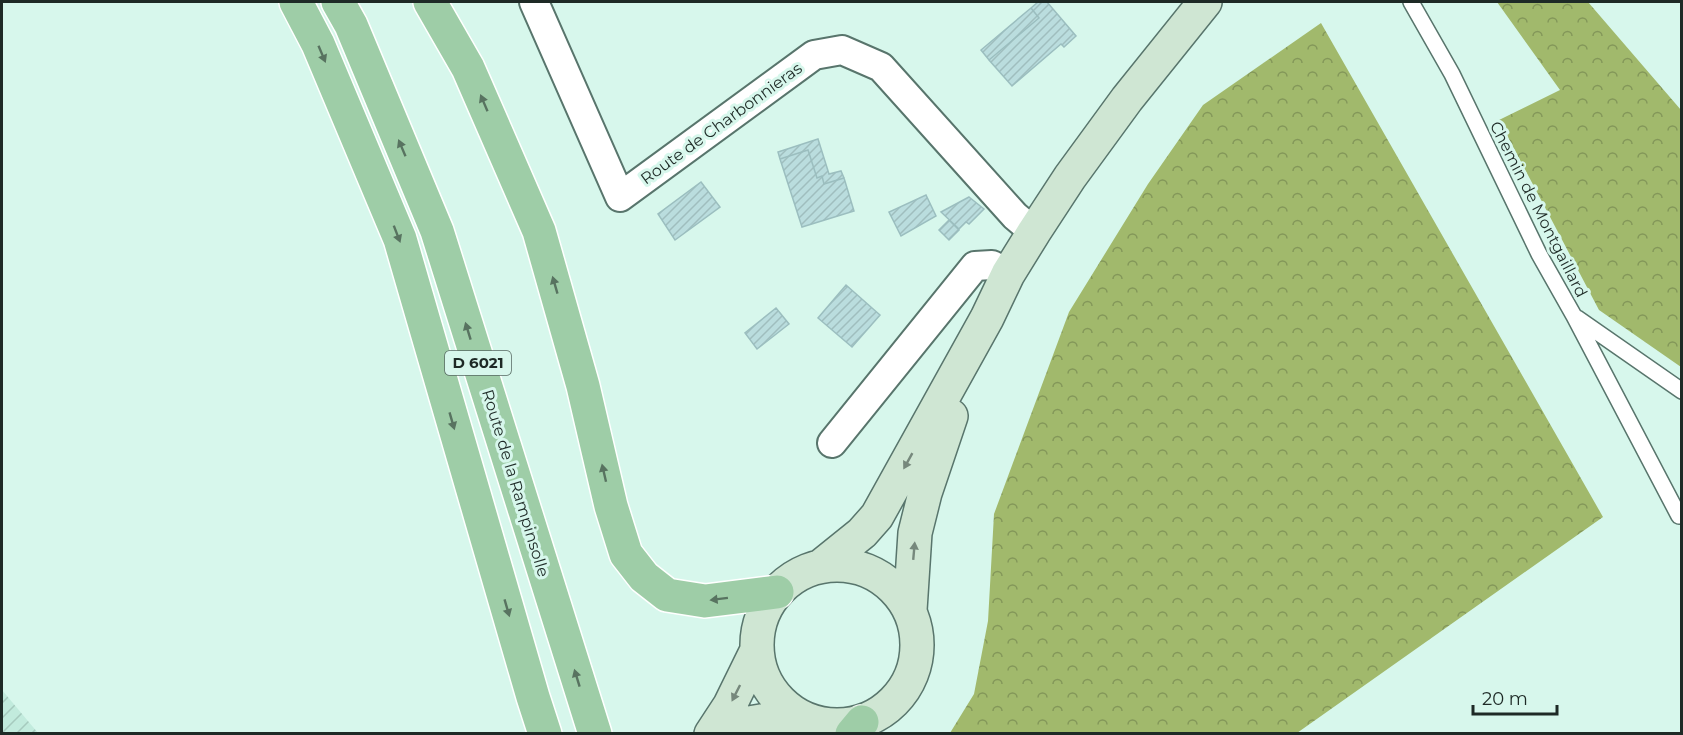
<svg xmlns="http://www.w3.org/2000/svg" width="1683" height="735" viewBox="0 0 1683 735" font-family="Montserrat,sans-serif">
	<defs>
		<pattern id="industrial-furrows" width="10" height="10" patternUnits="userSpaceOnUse" patternTransform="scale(1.5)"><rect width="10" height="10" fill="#c2ebdd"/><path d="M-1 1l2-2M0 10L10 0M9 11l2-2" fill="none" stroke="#a6cabe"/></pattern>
		<pattern id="forest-crowns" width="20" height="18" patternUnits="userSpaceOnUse" patternTransform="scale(1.5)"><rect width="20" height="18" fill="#a1b96c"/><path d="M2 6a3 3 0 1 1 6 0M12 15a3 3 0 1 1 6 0" fill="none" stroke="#839759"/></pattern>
		<pattern id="building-hatch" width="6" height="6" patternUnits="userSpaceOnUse" patternTransform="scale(1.5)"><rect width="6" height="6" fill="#baddde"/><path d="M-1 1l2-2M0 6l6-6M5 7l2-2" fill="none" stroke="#9fbebe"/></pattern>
	</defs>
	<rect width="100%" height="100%" fill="#d7f7ec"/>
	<path fill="url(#industrial-furrows)" d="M2,690L38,733H2Z"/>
	<path fill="url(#forest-crowns)" d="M1497,2H1588L1681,110V367L1599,310L1499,120L1560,90Z
		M1321,23L1603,517L1297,733H950L974,694L988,621L994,514L1069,312L1148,184L1203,105Z"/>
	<path fill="url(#building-hatch)" stroke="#9bbebf" stroke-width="1.5" d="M1038,2H1047L1076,36L1064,47L1061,44L1012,86L989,60L1039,18L1031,8Z
		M1031,8L1039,18L989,60L981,50Z
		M818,139L829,174L841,171L844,178L824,184L822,176L817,178L808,150L780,159L778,152Z
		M808,150L817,178L822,176L824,184L844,178L854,211L802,227L780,159Z
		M701,182L720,207L675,240L658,214Z
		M926,195L936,216L901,236L889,212Z
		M969,197L984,209L969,224L966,222L959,229L941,212Z
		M949,220L959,230L949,240L939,230Z
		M846,285L880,315L852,347L818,318Z
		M776,308L789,324L757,349L745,333Z"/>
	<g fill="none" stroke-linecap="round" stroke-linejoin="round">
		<g stroke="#58756c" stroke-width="18">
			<path id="service" d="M1411,2L1452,74L1539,254L1574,316L1679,516
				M1577,318L1682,391"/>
		</g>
		<g stroke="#58756c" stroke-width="32">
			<path id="minor" d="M534,2L620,197L814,55L842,50L881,67L1015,216L1034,232
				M832,443L975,266L992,265L1008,274"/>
		</g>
		<g stroke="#58756c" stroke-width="36">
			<path id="secondary" d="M757 645a80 80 0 1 1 160 0a80 80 0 1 1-160 0Z
				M821,566L862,533L877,516L987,318L1008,274L1034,232L1070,177L1127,99L1205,2
				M910,610L915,533L925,493L951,416
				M711,734L730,705L757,650
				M728,734L749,723L797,715"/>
		</g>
		<g stroke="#fff" stroke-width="36">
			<path id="primary" d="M296,2L318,44L400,239L533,697L545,734
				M338,2L351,25L437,231L595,734
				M430,2L468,68L539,231L583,386L611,506L626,554L644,577L667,595L705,601L777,592
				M852,734L862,722"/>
		</g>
		<use href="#service" stroke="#fff" stroke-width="15"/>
		<use href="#minor" stroke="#fff" stroke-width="28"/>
		<use href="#secondary" stroke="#cfe6d3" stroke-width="33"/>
		<use href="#primary" stroke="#9ecda7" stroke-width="33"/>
	</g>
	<defs><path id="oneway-solid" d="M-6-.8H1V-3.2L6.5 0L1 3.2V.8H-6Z" transform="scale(1.5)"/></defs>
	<g fill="#587360">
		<use href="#oneway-solid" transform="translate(322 54) rotate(67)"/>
		<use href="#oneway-solid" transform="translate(484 103) rotate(-113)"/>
		<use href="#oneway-solid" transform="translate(402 148) rotate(-113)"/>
		<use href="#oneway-solid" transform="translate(397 234) rotate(69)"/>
		<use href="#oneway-solid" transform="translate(555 285) rotate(-106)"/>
		<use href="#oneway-solid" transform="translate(468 331) rotate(-107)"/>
		<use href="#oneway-solid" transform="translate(452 421) rotate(74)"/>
		<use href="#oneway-solid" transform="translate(604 473) rotate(-103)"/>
		<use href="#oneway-solid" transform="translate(719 599) rotate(173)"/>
		<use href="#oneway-solid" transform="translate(507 608) rotate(74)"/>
		<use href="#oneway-solid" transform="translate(577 678) rotate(-107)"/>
	</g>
	<g fill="#76887c">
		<use href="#oneway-solid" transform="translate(908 461) rotate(119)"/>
		<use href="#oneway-solid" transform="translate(914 551) rotate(-85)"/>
		<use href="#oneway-solid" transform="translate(736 693) rotate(117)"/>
	</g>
	<g text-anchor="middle" stroke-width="6" stroke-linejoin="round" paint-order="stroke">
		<rect fill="#d7f7ec" stroke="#566861" stroke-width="1.5" x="445" y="351" width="66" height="24" rx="4.5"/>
		<g font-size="15" font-weight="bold" fill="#1e2a26">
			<text x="478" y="368">D 6021</text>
		</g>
		<g font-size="16" fill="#1e2a26" stroke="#d7f7ec">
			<text transform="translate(721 123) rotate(-36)" y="6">Route de Charbonnieras</text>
			<text transform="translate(1539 209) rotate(63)" y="6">Chemin de Montgaillard</text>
			<text transform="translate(516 483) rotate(73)" y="6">Route de la Rampinsolle</text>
		</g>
	</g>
	<rect width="1683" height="735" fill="none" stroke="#1e2a26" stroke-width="6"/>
	<path d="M1473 705v9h84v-9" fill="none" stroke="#1e2a26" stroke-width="3"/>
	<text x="1482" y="705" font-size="18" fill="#1e2a26" stroke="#d7f7ec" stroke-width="4.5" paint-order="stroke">20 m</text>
</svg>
